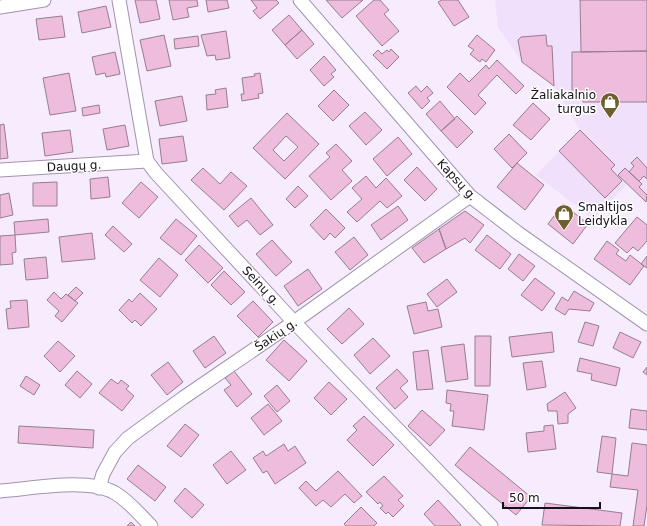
<svg xmlns="http://www.w3.org/2000/svg" width="647" height="526" viewBox="0 0 647 526" font-family="'DejaVu Sans',sans-serif">
	<rect width="100%" height="100%" fill="#f6ecfd"/>
	<path fill="#f1e0fc" d="M495,0H647V203L628,184L593,219L536,175L580,130L554,86L522,62L498,27Z"/>
	<path fill="#eebcdc" stroke="#987d8e" fill-rule="evenodd" d="M135,0H156L160,19L140,23Z
		M169,0H197L198,6L187,8L189,17L173,20Z
		M206,0H227L229,8L208,12Z
		M251,0H276L279,3L260,19L253,11L257,8Z
		M326,0H363L342,18Z
		M374,0H380L389,10L384,14L399,31L382,46L356,16Z
		M442,0H458L469,17L454,26L438,2Z
		M580,0H647V51L581,52Z
		M106,6L111,27L82,33L78,12Z
		M289,15L302,30L285,45L272,30Z
		M62,16L65,37L39,40L36,19Z
		M302,30L314,44L297,59L285,45Z
		M226,31L230,58L216,60L215,55L207,56L201,35Z
		M164,35L171,66L147,71L140,40Z
		M477,35L495,50L486,62L482,59L480,62L470,54L474,50L468,46Z
		M546,35L547,46H552L554,86L522,62L518,40L521,37Z
		M198,36L199,46L175,49L174,39Z
		M391,49L399,57L387,69L373,55L378,50L382,54L387,50L389,52Z
		M647,51V102H583V95H572V52Z
		M115,52L120,74L106,77L105,73L96,75L92,57Z
		M324,56L336,70L331,74L334,77L324,86L310,70Z
		M497,60L524,86L516,94L497,75L478,95L486,103L475,115L447,87L460,73L469,82L486,65L489,69Z
		M69,73L76,111L50,115L43,78Z
		M260,73L263,93L258,94L259,98L242,101L241,94H244L242,78L255,76L254,74Z
		M416,86L421,92L427,86L433,93L427,98L430,101L422,109L408,93Z
		M226,88L228,107L207,110L206,95L216,94L215,90Z
		M334,90L349,105L333,121L318,106Z
		M182,96L187,121L160,126L155,101Z
		M440,101L455,119L441,131L426,114Z
		M533,103L550,119L531,140L513,125Z
		M99,105L100,113L83,116L82,108Z
		M365,112L382,130L366,145L349,126Z
		M287,113L319,144L285,179L253,148ZM286,136L298,147L284,161L273,150Z
		M457,116L473,132L457,148L441,131Z
		M4,124L8,158L0,159V125Z
		M125,125L129,146L107,150L103,129Z
		M70,130L73,152L45,156L42,133Z
		M580,130L615,165L611,169L622,181L605,198L559,151Z
		M509,134L527,153L512,168L494,149Z
		M183,136L187,161L162,164L159,139Z
		M398,137L412,154L387,176L373,159Z
		M336,144L352,161L342,170L352,181L331,200L309,176L330,157L326,153Z
		M637,157L647,168V179L644,176L639,181L629,172L634,166L631,163Z
		M517,163L544,185L525,210L497,187Z
		M417,167L437,189L425,201L404,180Z
		M203,168L220,184L231,172L247,186L224,210L191,180Z
		M625,168L642,184L639,187L647,195L646,202L618,175Z
		M366,176L376,188L386,178L402,196L387,208L380,201L357,222L347,212L362,199L352,188Z
		M108,177L110,197L91,199L90,179Z
		M57,182V206H33V183Z
		M141,182L158,197L139,218L122,203Z
		M298,186L308,196L295,208L286,199Z
		M9,193L13,215L0,218V195Z
		M251,198L273,225L260,235L247,220L238,227L229,216Z
		M563,204L588,224L573,244L548,224Z
		M398,206L408,220L381,240L371,225Z
		M326,209L345,228L335,238L330,233L324,240L310,225Z
		M465,211L484,225L470,243L465,238L446,249L439,229Z
		M637,217L647,225V241L638,251L633,247L627,253L615,243Z
		M48,219L49,232L15,235L14,222Z
		M176,219L197,236L181,255L160,238Z
		M113,226L132,244L124,252L105,235Z
		M439,229L446,249L424,263L412,248Z
		M92,233L95,259L62,262L59,237Z
		M15,235L16,252L12,253L13,264L0,265V236Z
		M487,235L511,254L500,269L475,250Z
		M354,237L368,255L350,270L335,252Z
		M272,240L292,262L276,276L256,254Z
		M607,241L619,250L616,254L626,261L630,255L644,266L630,285L594,259Z
		M199,245L223,268L208,283L185,260Z
		M519,254L535,266L523,281L508,269Z
		M647,256V268L641,264Z
		M46,257L48,278L26,280L24,259Z
		M159,258L178,275L160,297L140,280Z
		M308,269L322,289L298,306L284,286Z
		M224,271L245,292L231,305L211,285Z
		M535,278L555,293L542,311L521,295Z
		M447,279L457,292L437,307L427,294Z
		M76,287L83,293L75,301L68,295Z
		M574,291L594,303L590,311L569,309L565,315L555,309L562,297L568,301Z
		M54,292L61,299L66,294L78,303L62,322L55,316L59,311L47,300Z
		M140,293L157,309L141,326L135,320L132,323L119,310L129,299L132,302Z
		M27,300L29,327L8,329L6,309L11,308L10,301Z
		M253,301L273,322L258,337L237,316Z
		M426,302L428,311L438,309L442,327L414,334L407,306Z
		M349,308L364,324L342,344L327,329Z
		M585,322L599,326L593,346L578,342Z
		M552,332L554,352L512,357L509,337Z
		M620,332L641,342L633,358L613,348Z
		M214,336L226,353L205,368L193,351Z
		M475,336H491L490,386H475Z
		M373,338L390,356L370,374L354,355Z
		M284,340L307,361L289,381L266,360Z
		M58,341L75,356L60,372L44,356Z
		M464,344L468,379L446,382L441,347Z
		M428,350L433,389L417,390L413,352Z
		M580,358L620,368L616,386L591,380L592,374L577,371Z
		M542,361L546,387L527,390L523,363Z
		M168,362L183,382L167,395L151,375Z
		M647,367V375L643,372Z
		M397,369L408,381L400,388L408,397L395,409L376,388Z
		M77,371L92,384L80,398L65,385Z
		M234,371L252,394L237,407L224,390L231,385L225,378Z
		M26,376L40,385L34,395L20,386Z
		M111,379L118,384L121,380L129,386L126,389L134,396L122,411L99,393Z
		M329,382L347,399L331,415L314,398Z
		M277,385L290,401L277,412L264,396Z
		M447,390L488,395L484,430L452,426L454,411H450L451,404L446,403Z
		M565,392L576,408L568,414V423L558,424L557,411H548L547,404Z
		M268,404L282,421L264,435L251,418Z
		M631,409L647,411V430L629,428Z
		M422,410L445,430L430,446L408,426Z
		M364,416L394,445L373,466L347,440L357,430L353,426Z
		M185,424L199,435L181,457L167,446Z
		M553,425L556,449L528,452L526,433L544,431V426Z
		M19,426L94,430L93,448L18,443Z
		M602,436L616,438L612,474L597,472Z
		M632,443L647,445V505L644,526H633L638,490L610,487L612,474L628,476Z
		M284,444L288,451L295,446L306,463L275,484L267,471L263,473L253,458L263,451L266,456Z
		M470,447L531,497L516,515L455,465Z
		M231,451L246,470L227,484L213,465Z
		M138,465L166,487L155,501L127,479Z
		M338,471L362,496L354,503L345,494L331,507L323,500L316,506L299,488L306,481L316,491Z
		M384,476L403,496L398,500L404,506L393,517L388,512L386,514L380,508L383,506L380,502L378,504L366,492Z
		M185,488L204,505L192,518L174,501Z
		M438,500L461,525L460,526H435L424,514Z
		M545,503L622,513L620,526L542,525Z
		M361,507L377,523L374,526H346L344,524Z
		M131,522L135,526H127Z"/>
	<g fill="none" stroke-linecap="round" stroke-linejoin="round">
		<g stroke="#a393ad" stroke-width="15">
			<path id="minor" d="M119,0L147,161L156,173L294,322L491,526
				M300,0L470,196L518,233L647,324
				M0,7L44,0
				M0,170L147,161
				M99,488L103,474L115,452L128,438L183,398L294,322L470,196
				M0,491C31,489 87,477 115,493C129,501 140,515 151,526"/>
		</g>
		<use href="#minor" stroke="#fff" stroke-width="13"/>
	</g>
	<defs>
		<g id="shop-pin" transform="scale(1)"><path d="M0 17L-7.5 6A9.5 9.5 0 1 1 7.5 6Z" fill="#6d5e2b" stroke="#fff"/><path d="M-5-2.5h2.3a2.7 3.5 0 0 1 5.4 0H5L5.5 6h-11ZM-1.5-2.5h3a1.5 2.3 0 0 0-3 0Z" fill="#fff"/></g>
	</defs>
	<g fill-rule="evenodd">
		<use href="#shop-pin" x="610" y="102"/>
		<use href="#shop-pin" x="564" y="214"/>
	</g>
	<g text-anchor="middle" stroke-width="3" stroke-linejoin="round" paint-order="stroke">
		<g font-size="12" fill="#16101a" stroke="#fff" text-anchor="end">
			<text x="596" y="99">Žaliakalnio<tspan x="596" dy="14">turgus</tspan></text>
			<text x="578" y="211" text-anchor="start">Smaltijos<tspan x="578" dy="14">Leidykla</tspan></text>
		</g>
		<g font-size="12" fill="#16101a" stroke="#fff">
			<text transform="translate(74 166) rotate(-3)" y="4">Daugų g.</text>
			<text transform="translate(457 180) rotate(47)" y="4">Kapsų g.</text>
			<text transform="translate(261 286) rotate(47)" y="4">Seinų g.</text>
			<text transform="translate(276 335) rotate(-34)" y="4">Šakių g.</text>
		</g>
	</g>
	<path d="M503 502v6h97v-6" fill="none" stroke="#16101a" stroke-width="2"/>
	<text x="509" y="502" font-size="12" fill="#16101a" stroke="#ffffff" stroke-width="3" paint-order="stroke">50 m</text>
</svg>
